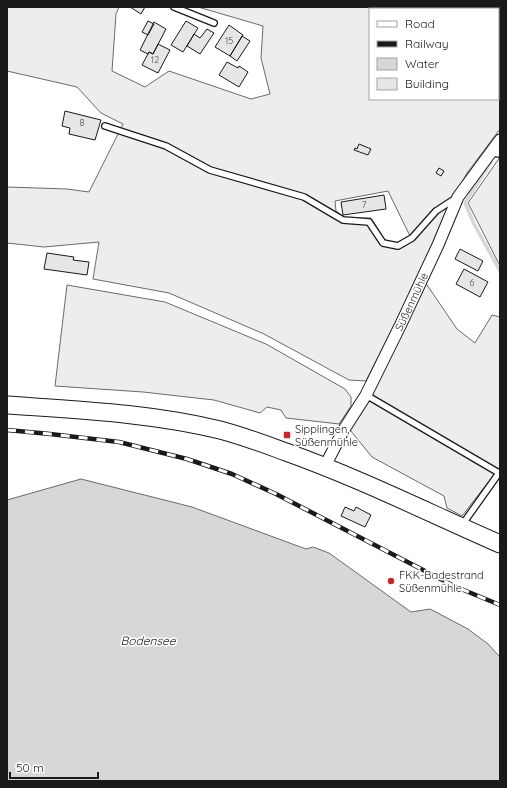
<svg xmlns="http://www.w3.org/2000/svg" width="507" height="788" viewBox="0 0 507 788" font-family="Quicksand,sans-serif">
	<rect width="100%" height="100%" fill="#fff"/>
	<path fill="#ededed" stroke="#6a6a6a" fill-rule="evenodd" d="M7,7H119L116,14L112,71L145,87L169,71L251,99L270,94L261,58L263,26L198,7H500V129L467,173L448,208L427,259L366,381L349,380L264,334L169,293L93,279L99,242L44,247L7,243V187L67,189L89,192L123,124L101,113L77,87L7,71ZM370,9H498V99H370ZM388,191L410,236L397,243L385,240L371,218H345L336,211L335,201Z
		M500,157V266L468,203Z
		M425,282L457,329L475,343L492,315L500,317V467L462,516L447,508L444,496L372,457L350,430Z
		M67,285L165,302L266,344L345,389L351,397V406L339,424L286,418L281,410L267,407L260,413L214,400L143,392L55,386Z"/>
	<path fill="#d7d7d7" stroke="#6a6a6a" d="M81,479L192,507L306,549L313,547L329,553L411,612L430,609L468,629L488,644L500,657V781H7V500Z"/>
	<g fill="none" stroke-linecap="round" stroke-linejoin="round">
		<path stroke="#d7d7d7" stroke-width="3.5" d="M491,162L465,203L474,224L500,271"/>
	</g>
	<path fill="#e6e6e6" stroke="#1a1a1a" d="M130,7H145L141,14Z
		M148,21L154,24L148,35L142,32Z
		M186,21L198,28L183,52L171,45Z
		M154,22L166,29L153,54L149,52L148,54L140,50Z
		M229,25L243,35L230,56L215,47Z
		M207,29L214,33L200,54L187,46L194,34L200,38Z
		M242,36L250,41L237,61L230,56Z
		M158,44L170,50L158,73L142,65L149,52L153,54Z
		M227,62L238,68L239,66L248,72L239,87L219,75Z
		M65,111L101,120L95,140L69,134L70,128L62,126Z
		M359,144L371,149L368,155L354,150L355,148L357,149Z
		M439,168L444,171L441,176L436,173Z
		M384,195L386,209L343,215L341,202Z
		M460,249L483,261L478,271L455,259Z
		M47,253L74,257L73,260L89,262L87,275L44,269Z
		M464,269L488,282L480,297L456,284Z
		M345,507L354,511L356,507L371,515L365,527L341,516Z"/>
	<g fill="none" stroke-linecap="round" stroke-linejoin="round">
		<g stroke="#1a1a1a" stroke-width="8">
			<path id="lane" d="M174,7L214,23
				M105,126L166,146L210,170L304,197L343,220L369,222L383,243L398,246L412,238L436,211L456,198
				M491,153L500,154
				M366,395L499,473L500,472
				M462,525L499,473"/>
		</g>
		<g stroke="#1a1a1a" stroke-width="13">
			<g id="street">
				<path id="s1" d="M325,466L343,431L366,395L401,324L438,245L458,197L500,140"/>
			</g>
		</g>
		<g stroke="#1a1a1a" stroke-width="19">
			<path id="primary" d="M7,405C78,410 151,413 220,430C243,436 264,444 286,452C359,478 429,513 500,544"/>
		</g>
		<use href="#lane" stroke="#fff" stroke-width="5.5"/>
		<use href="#street" stroke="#fff" stroke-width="11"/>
		<use href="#primary" stroke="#fff" stroke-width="17"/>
		<g stroke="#1a1a1a" stroke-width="4.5">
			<path id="rail" d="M7,430L50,434L119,442L187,459L232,474L276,494L454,586L500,605"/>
		</g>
		<use href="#rail" stroke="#fff" stroke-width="3" stroke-dasharray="9" stroke-linecap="butt"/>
	</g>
	<g fill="#c62828" stroke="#fff" stroke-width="1.5">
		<rect x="283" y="431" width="8" height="8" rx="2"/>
		<circle cx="391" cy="581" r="4"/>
	</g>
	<g text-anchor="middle" stroke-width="3" stroke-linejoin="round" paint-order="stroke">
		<g font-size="9" fill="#4d4d4d">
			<text x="229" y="44">15</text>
			<text x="155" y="63">12</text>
			<text x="82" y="126">8</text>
			<text x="364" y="208">7</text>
			<text x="472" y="286">6</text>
		</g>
		<g font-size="11" fill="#1a1a1a" stroke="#fff">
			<text dy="4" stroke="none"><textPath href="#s1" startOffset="186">Süßenmühle</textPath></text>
		</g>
		<g font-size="11" fill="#1a1a1a" stroke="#fff" text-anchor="start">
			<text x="295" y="433">Sipplingen,<tspan x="295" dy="13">Süßenmühle</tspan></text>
			<text x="399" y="579">FKK-Badestrand<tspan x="399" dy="13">Süßenmühle</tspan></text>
		</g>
		<g font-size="12" font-style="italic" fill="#1a1a1a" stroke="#fff">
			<text x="148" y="645">Bodensee</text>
		</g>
	</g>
	<rect width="507" height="788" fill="none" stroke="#1a1a1a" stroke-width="16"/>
	<rect x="369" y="8" width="130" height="92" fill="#ffffff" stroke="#a3a3a3"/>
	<rect x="377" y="21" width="20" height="6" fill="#ffffff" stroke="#a3a3a3"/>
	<text x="405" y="28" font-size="12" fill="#1a1a1a">Road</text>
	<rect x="377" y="41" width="20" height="6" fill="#1a1a1a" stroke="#a3a3a3"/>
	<text x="405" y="48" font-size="12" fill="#1a1a1a">Railway</text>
	<rect x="377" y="58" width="20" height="12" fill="#d7d7d7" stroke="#a3a3a3"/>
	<text x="405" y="68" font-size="12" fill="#1a1a1a">Water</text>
	<rect x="377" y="78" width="20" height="12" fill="#e6e6e6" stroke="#a3a3a3"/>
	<text x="405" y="88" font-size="12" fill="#1a1a1a">Building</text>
	<path d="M10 772v6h88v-6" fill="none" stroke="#1a1a1a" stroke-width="2"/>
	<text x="16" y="772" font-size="12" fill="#1a1a1a" stroke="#ffffff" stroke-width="3" paint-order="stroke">50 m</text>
</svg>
